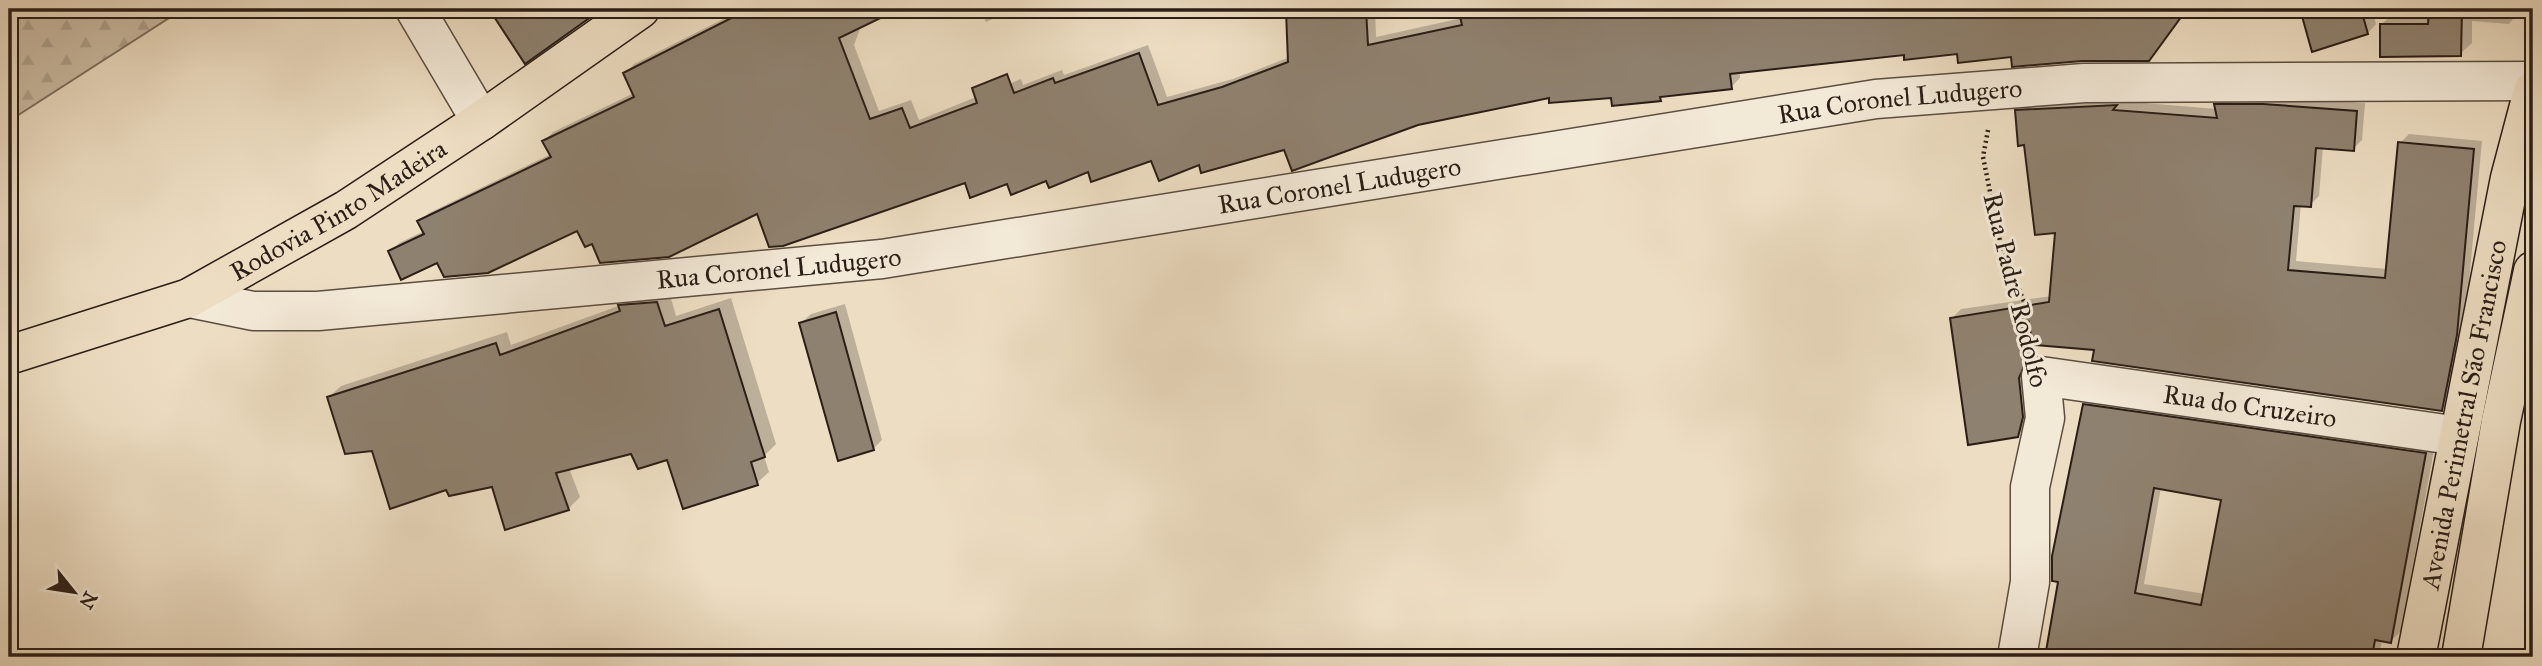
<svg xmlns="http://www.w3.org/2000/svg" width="2542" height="666" viewBox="0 0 2542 666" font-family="'IM FELL Great Primer',serif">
	<defs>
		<pattern id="forest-firs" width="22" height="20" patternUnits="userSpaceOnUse" patternTransform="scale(1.75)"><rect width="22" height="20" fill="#ccbda5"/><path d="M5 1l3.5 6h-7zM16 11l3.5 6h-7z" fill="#afa28d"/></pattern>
	</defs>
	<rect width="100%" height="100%" fill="#edddc2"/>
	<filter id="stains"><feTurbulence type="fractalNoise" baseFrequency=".00286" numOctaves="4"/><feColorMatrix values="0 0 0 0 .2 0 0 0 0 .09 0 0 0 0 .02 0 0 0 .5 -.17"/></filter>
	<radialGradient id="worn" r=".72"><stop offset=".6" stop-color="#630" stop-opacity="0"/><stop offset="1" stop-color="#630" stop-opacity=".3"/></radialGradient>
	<path fill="url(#forest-firs)" stroke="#7b6e5e" stroke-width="2" d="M9,9H183L9,121Z"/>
	<path fill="#0003" fill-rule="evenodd" d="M490,9H599L525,61Z
		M743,9H895L861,26L854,45L879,111L911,100L919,120L1021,79L1023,85L1062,70L1064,75L1148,45L1167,97L1233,79L1290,57L1288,12L1291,9H1375L1376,37L1462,18L1460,9H2188L2148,59L1905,53L1740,71V78L1731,87L1664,95L1660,99L1550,96L1200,163L1152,158L1047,179L966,180L593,241L578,228L390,252L399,243L424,231L419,222L429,213L551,154L544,141L553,132L634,93L625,74L634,64Z
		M979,9H1013L986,22Z
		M2217,9H2244L2219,16Z
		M2301,9H2372L2376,24L2368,33L2313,50Z
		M2431,9H2521L2509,24L2472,21V43L2460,54L2381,25L2392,14H2431Z
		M2225,96H2272L2365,103L2362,140L2353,149L2323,147L2319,196L2310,205L2301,204L2296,261L2387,269L2400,143L2409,134L2482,141L2465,325L2450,401L2441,410L2096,349L2032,343L2034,352L2027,368V426L2018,435L1952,318L1961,309L2052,296L2057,231L2017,111L2026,102L2120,101L2217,109L2216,105Z
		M669,291L676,316L731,298L776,444L764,456L769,472L757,483L668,457L632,452L569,468L580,497L568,509L493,485L447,488L373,449L329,397L341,386L507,332L511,345L621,305L631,294Z
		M845,304L882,440L873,449L801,323L811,314Z
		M2095,395L2435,444L2401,631L2391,641L2382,640L2379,657H2040L2048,647L2085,405ZM2161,487L2223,499L2205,594L2144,584Z"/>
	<path fill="#8f816f" stroke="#2a1e16" stroke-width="2" fill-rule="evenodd" d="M489,9H602L525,64Z
		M749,9H899L839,38L870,119L902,108L910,128L977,103L972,88L1007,74L1014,93L1053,78L1055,83L1139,53L1158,105L1222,87L1288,62L1286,11L1366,9L1368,45L1462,25L1458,9H2187L2149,61H2082L2012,67L2011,57L1958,63L1957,54L1904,60V55L1730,74L1732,89L1660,97L1661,101L1612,106L1611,98L1549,103V98L1418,125L1292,171L1284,150L1201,173L1199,165L1159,181L1151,161L1091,182L1088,172L1049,188L1046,181L1011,195L1007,184L970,198L965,183L783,246L769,247L757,214L669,257L600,263L592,244L585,247L577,231L488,273L444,277L437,263L401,280L388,251L424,234L417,221L551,157L542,141L634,97L623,73Z
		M2300,9H2361L2368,34L2312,52Z
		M2429,9H2462L2461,56L2380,57V24H2428Z
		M2214,104H2263L2357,111L2354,151L2316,148L2311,207L2294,206L2288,270L2385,278L2398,142L2474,149L2457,335L2442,411L2092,361L2094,350L2023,344L2026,362L2019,378L2023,417L2018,437L1968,445L1950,318L2049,302L2055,233L2035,235L2024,145L2018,146L2015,110L2117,105L2113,110L2217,118Z
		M657,302L665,326L719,309L765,457L751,462L758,485L683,509L667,460L638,469L631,454L556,473L569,510L505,530L492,487L449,496L446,490L390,509L372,451L345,454L327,397L496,343L500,355L620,311L618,305Z
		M836,312L874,450L838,461L799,323Z
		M2083,404L2426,453L2391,643L2375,640L2372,657H2045L2058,582L2052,581V556ZM2154,488L2221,500L2201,605L2135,593Z"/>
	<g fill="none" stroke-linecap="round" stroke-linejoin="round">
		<g stroke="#5b4e41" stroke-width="41">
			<g id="minor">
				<path d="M415,9L481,121"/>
				<path id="s1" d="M189,298L253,311H318L882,259L1876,99L2084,83L2533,81"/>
				<path id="s2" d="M2017,657L2030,582V487L2045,418L2041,376L2459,436"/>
			</g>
		</g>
		<g stroke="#2a1e16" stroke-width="41">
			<g id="major">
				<path id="s3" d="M9,355L189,298L346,210L481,121L640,9"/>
				<path id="s4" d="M2416,657L2510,178L2533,91"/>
				<path d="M2461,657L2501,421L2533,271"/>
			</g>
		</g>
		<path stroke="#2a1e16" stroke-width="4.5" stroke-dasharray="2 3.5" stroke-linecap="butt" d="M1988,130L1983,157L2001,246L2025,304L2030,338"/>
		<use href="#minor" stroke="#f3e9d7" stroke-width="38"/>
		<use href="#major" stroke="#edddc2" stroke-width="38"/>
	</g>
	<g text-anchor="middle" stroke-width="6" stroke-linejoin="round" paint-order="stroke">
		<g font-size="26" fill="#2a1e16" stroke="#f3e9d7">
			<text dy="9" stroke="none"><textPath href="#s1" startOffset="1727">Rua Coronel Ludugero</textPath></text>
			<text dy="9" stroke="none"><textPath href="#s1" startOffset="1160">Rua Coronel Ludugero</textPath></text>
			<text dy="9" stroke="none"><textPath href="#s3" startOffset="362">Rodovia Pinto Madeira</textPath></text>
			<text dy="9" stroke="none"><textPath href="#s1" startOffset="593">Rua Coronel Ludugero</textPath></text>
			<text transform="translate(2016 290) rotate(76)" y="9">Rua Padre Rodolfo</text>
			<text dy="9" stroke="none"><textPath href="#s2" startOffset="495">Rua do Cruzeiro</textPath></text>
			<text dy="9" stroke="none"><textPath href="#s4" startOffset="247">Avenida Perimetral São Francisco</textPath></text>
		</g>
	</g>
	<rect width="2542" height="666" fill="none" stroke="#edddc2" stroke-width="35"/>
	<rect x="10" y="10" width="2521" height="645" fill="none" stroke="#2a1e16" stroke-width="3.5"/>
	<rect x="18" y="18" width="2507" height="631" fill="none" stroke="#2a1e16" stroke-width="2"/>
	<g transform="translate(74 592) rotate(120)" stroke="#f3e9d7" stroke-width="5" paint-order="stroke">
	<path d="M0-5L12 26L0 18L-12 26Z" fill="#2a1e16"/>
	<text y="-10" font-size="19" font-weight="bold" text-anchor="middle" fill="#2a1e16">N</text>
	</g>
	<rect width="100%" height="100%" filter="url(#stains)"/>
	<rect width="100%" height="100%" fill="url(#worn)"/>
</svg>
